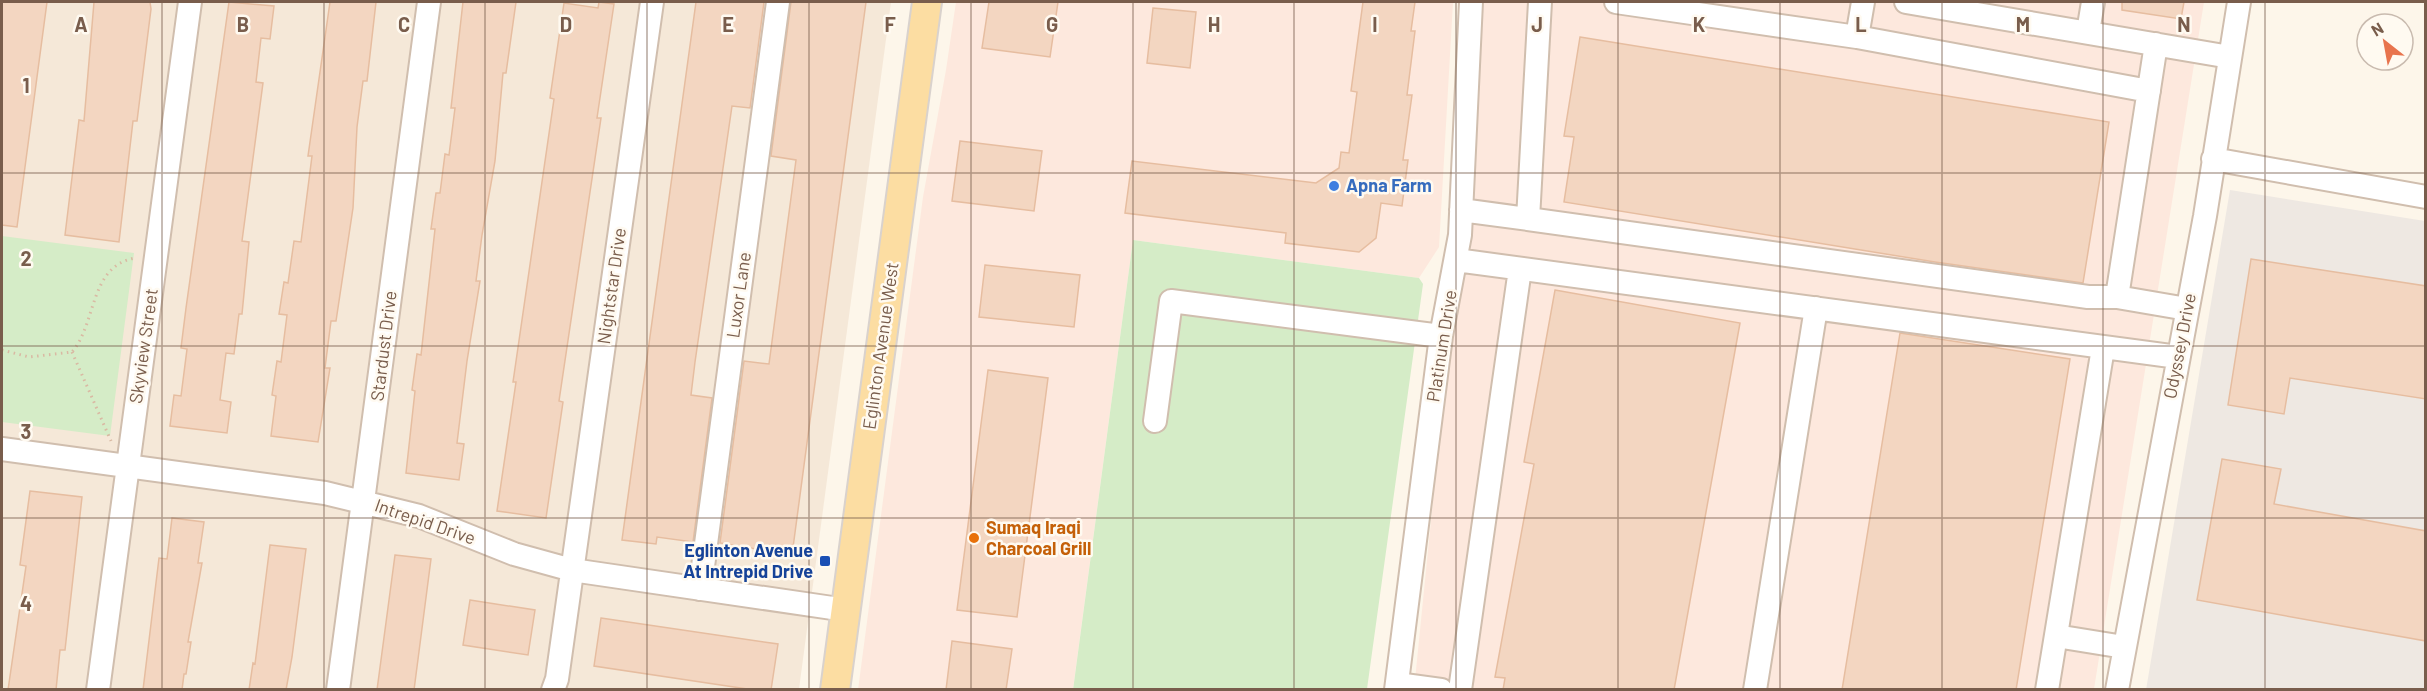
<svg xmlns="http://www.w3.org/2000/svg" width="2427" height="691" viewBox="0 0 2427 691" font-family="Barlow,sans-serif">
	<rect width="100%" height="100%" fill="#fdf6ea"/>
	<path fill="#f5e8d8" d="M2,2H891L799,689H2Z"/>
	<path fill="#fde8dd" d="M956,2H1453L1439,247L1419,278L1133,240L1073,689L858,690L923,197L946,70Z
		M1483,2H2204L2094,689L1414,690Z"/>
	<path fill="#eee8e2" d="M2230,190L2425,221V689L2146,690Z"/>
	<path fill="#d5ecc7" d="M2,236L134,253L110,436L2,422Z
		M1133,240L1419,278L1423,284L1367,689L1073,690Z"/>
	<path fill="#f3d6c1" stroke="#e6bda0" stroke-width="1.5" d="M2,2H47L17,227L2,225Z
		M94,2H150L151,9L137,121H133L119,242L65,235L79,120L84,121Z
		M229,2L274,6L270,39L261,38L256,82L263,83L242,241L249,242L242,314H239L234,354L226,353L220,400L231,402L227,433L170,426L174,395L181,396L187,349L181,348L186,308Z
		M330,2H376L367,81H363L357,127L353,208L336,321H331L325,368H330L318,442L271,436L276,396L272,395L277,361L281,362L287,315L279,314L284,282L288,283L294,241L301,242L312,156H308Z
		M463,2H516L506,73H503L495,161L482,235L476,281H480L467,361L457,443L464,444L459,480L406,473L415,391L412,390L417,354L421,355L435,229H431L436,193H440L445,154L449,155L455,108H451Z
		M599,2L614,4L597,118H601L559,401L563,402L546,518L497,511L516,382H513L554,99L550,98L564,3L598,8Z
		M696,2H764L750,108L732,106L695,362L691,395L712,398L693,542L657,537L656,544L622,540Z
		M791,2H866L792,555L720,543L744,361L769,364L796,160L771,156Z
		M989,2H1058L1050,57L982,48Z
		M1363,2H1415L1411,31H1415L1407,95H1412L1403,160H1408L1402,206L1381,203L1376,238L1359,252L1285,243L1286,233L1125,213L1132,161L1316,183L1339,168L1341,152L1349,153L1357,92L1351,91Z
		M2122,2H2184L2181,19L2122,10Z
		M1153,8L1196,12L1190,68L1147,63Z
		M1580,37L2109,122L2083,283L1935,262L1564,202L1574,137L1564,136Z
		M960,141L1042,151L1034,211L952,201Z
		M2251,259L2426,286V399L2290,378L2284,414L2228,405Z
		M985,265L1080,275L1074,327L979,317Z
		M1555,290L1740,323L1674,690H1503L1505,678L1495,677L1534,464L1524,462Z
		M1900,333L2070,359L2016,690H1842Z
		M988,370L1048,378L1017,617L957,610Z
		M2222,459L2281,469L2274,504L2426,531V641L2197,600Z
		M30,491L82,497L65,650H60L56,690H8L26,566L20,565Z
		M172,518L204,522L198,563H202L188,642H191L186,674H184L182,690H143L159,558L167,559Z
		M270,545L306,549L292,657L286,690H249L253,663L255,664Z
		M395,555L431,559L414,690H377Z
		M470,600L535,610L528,655L463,645Z
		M601,618L778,644L771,690H754L594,666Z
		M952,641L1012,649L1006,690H946Z"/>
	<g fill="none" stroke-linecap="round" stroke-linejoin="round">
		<g stroke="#d0beae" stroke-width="26">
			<path id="minor" d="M1616,2L1857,37L2149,91
				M1906,2L2230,57
				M2088,32L2093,2
				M1857,37L1863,2
				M2156,44L2117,297L2187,309
				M2213,159L2426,197
				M1461,210L1528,219L1540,2
				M1528,219L2088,297H2117
				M1456,260L2178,357
				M1155,421L1171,301L1441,336
				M2,449L325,493L419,516L514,554L572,570L846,610
				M700,589L778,2
				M2056,636L2124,647
				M1397,684L1441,690
				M98,690L190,2
				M338,690L429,2
				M553,690L557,679L652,2
				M1396,690L1441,336L1460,235L1471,2
				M1460,690L1520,269
				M1755,690L1816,308
				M2047,690L2103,348
				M2117,690L2205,216L2239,2"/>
		</g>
		<g stroke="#d9d2cd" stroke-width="32">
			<path id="major" d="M835,690L927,2"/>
		</g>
		<path stroke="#d9b9a3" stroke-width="3" stroke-dasharray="1.5 4.5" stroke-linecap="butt" d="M2,350L29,357L72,352C97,323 89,266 135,258
			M72,352L111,441"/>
		<use href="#minor" stroke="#fff" stroke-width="22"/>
		<use href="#major" stroke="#fcdda2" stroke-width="28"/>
	</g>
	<path fill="none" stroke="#795d4c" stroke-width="1.5" stroke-opacity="0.55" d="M162,2V690M324,2V690M485,2V690M647,2V690M809,2V690M971,2V690M1133,2V690M1294,2V690M1456,2V690M1618,2V690M1780,2V690M1942,2V690M2103,2V690M2265,2V690M2,173H2426M2,346H2426M2,518H2426"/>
	<circle fill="#3f7fe0" stroke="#fffaf1" stroke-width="2" cx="1334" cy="186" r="6"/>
	<circle fill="#e8710a" stroke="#fffaf1" stroke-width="2" cx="974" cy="538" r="6"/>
	<rect fill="#1a4fb4" stroke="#fffaf1" stroke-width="2" x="819" y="555" width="12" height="12" rx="3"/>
	<g text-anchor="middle" stroke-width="5" stroke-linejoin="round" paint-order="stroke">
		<g font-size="18" font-weight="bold" fill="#366cbe" stroke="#fffaf1" text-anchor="start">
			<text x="1346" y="192">Apna Farm</text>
		</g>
		<g font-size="18" fill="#795d4c" stroke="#fffaf1">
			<text transform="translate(612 286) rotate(-82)" y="6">Nightstar Drive</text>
			<text transform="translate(739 295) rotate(-82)" y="6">Luxor Lane</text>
			<text transform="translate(144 346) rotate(-82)" y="6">Skyview Street</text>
			<text transform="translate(384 346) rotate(-83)" y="6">Stardust Drive</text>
			<text transform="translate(881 346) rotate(-82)" y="6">Eglinton Avenue West</text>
			<text transform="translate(1442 346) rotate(-81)" y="6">Platinum Drive</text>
			<text transform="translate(2180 346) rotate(-79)" y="6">Odyssey Drive</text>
			<text transform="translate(425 522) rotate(19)" y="6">Intrepid Drive</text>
		</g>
		<g font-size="18" font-weight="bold" fill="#c56008" stroke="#fffaf1" text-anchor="start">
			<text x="986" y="534">Sumaq Iraqi<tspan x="986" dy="21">Charcoal Grill</tspan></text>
		</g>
		<g font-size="18" font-weight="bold" fill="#164399" stroke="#fffaf1" text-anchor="end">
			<text x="813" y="557">Eglinton Avenue<tspan x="813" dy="21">At Intrepid Drive</tspan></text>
		</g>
	</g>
	<g font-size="20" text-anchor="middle" font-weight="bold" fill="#795d4c" stroke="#fffaf1" stroke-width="5" stroke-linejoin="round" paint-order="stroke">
		<text x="81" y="32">A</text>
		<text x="243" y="32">B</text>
		<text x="404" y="32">C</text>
		<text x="566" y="32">D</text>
		<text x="728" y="32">E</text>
		<text x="890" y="32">F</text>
		<text x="1052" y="32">G</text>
		<text x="1214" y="32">H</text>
		<text x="1375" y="32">I</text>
		<text x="1537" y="32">J</text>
		<text x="1699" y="32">K</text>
		<text x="1861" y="32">L</text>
		<text x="2023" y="32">M</text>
		<text x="2184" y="32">N</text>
		<text x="26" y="93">1</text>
		<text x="26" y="266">2</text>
		<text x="26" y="439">3</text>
		<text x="26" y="611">4</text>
	</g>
	<rect width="2427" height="691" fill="none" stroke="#795d4c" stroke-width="6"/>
	<g transform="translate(2385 42) rotate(329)"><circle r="28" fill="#fffaf1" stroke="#c9bbaf" stroke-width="1.5"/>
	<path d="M0-4.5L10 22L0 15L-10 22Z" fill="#e8744d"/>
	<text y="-9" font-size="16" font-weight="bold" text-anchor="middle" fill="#795d4c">N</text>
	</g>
</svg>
